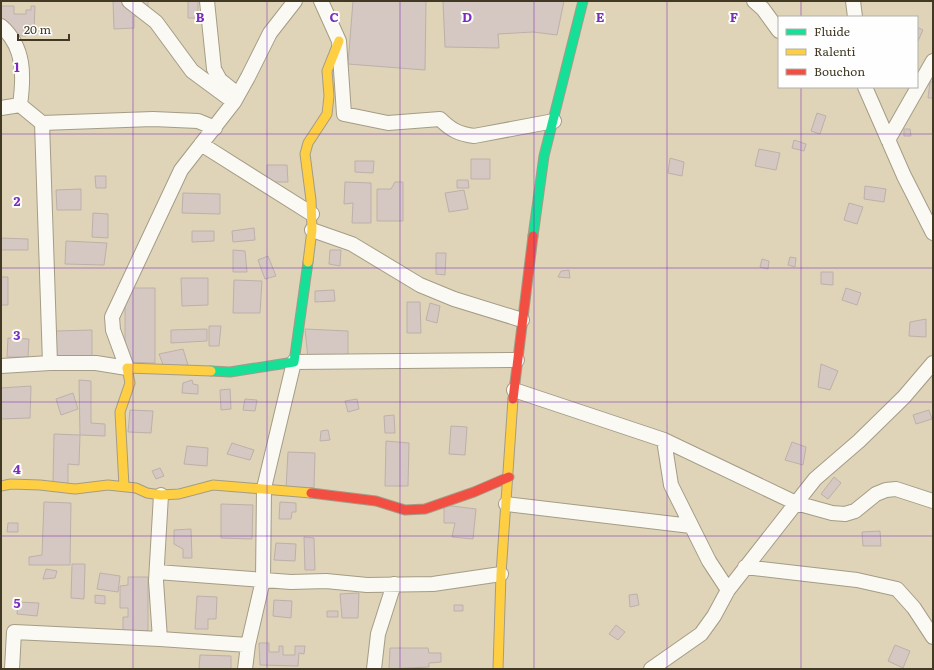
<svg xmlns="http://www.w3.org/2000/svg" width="934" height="670" viewBox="0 0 934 670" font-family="Literata,serif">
	<rect width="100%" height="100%" fill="#dfd4b8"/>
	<path fill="#d5c8c2" stroke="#bdb0aa" d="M113,1H148V6H138V16H134V28L114,29Z
		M188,1H198V18H188Z
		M353,1H426L425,70L348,64Z
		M443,1H564L557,35L533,32L498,34L499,48L445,47Z
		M1,6H14V14H26V10H31V6H35L34,30H26V36L5,35L1,31Z
		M917,27L923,30L918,41L917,40Z
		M930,82H933V98H928Z
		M817,113L826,116L820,134L811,131Z
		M904,129H910L911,136H904Z
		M794,140L806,144L804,151L792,148Z
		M759,149L780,153L776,170L755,166Z
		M670,158L684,162L682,176L668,173Z
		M471,159H490V179H471Z
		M355,161H374L373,173L355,172Z
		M267,165H287L288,182H267Z
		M95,176H106V188H96Z
		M457,180H468L469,188H457Z
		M345,182L371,183V223H352L353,203L344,204Z
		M395,182H403V221H377V189H391Z
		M865,186L886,189L884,202L864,199Z
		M81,189V210H57L56,190Z
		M464,190L468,209L449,212L445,193Z
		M183,193L220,194V214L182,213Z
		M849,203L863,207L857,224L844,220Z
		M93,213L108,214V238L92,237Z
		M254,228L255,240L233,242L232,231Z
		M192,231H214V241L192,242Z
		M1,238L28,239V250H1Z
		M66,241L107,243L104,265L65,264Z
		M233,250L245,251L247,272H233Z
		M330,250H341L340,266L329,264Z
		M436,253H446L445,275L436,274Z
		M268,256L276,276L265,279L258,260Z
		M790,257L796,258L795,267L788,265Z
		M762,259L769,261L768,269L760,267Z
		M569,270L570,278L558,277L561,271Z
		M821,272H833V285L821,284Z
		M1,277H8V305H1Z
		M181,278H208V305L182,306Z
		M234,280L262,281L260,313H233Z
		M125,288H155V363L125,362Z
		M846,288L861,293L857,305L842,300Z
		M334,290L335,301L315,302V291Z
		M407,302H420L421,333H407Z
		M430,303L440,306L437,323L426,320Z
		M926,319V337L909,336L910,322Z
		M209,326H221L219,346H209Z
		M207,329V341L171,343V330Z
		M305,329L348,331V359H308Z
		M92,330V357L55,358L56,331Z
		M8,338L29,339L28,357H7Z
		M183,349L188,365L165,370L159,354Z
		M821,364L838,371L830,390L818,387Z
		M79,380L91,381V423L105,424V436L80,435Z
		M192,380L193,384L198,385V394L182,393L183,383Z
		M31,386L30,418L1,419V388Z
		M230,389L231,409L221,410L220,390Z
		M73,393L78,409L61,415L56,399Z
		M245,399L257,400L255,411L243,410Z
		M357,399L359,409L348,412L345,401Z
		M130,410L153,411L151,433L128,432Z
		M929,410L932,419L916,424L913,415Z
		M394,415L395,433H385L384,416Z
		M451,426L467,427L465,455L449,454Z
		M328,430L330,440L320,441L321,431Z
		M54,434L80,435L79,465L68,464V484L53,483Z
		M386,441L409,443L408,486H385Z
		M792,442L806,447L803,465L785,460Z
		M232,443L254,450L250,460L227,454Z
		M187,446L208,448L207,466L184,464Z
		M288,452L315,453L314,488L286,489Z
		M160,468L164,476L156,479L152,471Z
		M834,477L841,483L828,499L821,494Z
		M44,502L71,503L70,565H29V557L42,555Z
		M280,502L296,503V512H292L291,519H279Z
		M221,504L253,505L252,539L221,538Z
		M444,505L476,509L473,539L452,537L455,523H444Z
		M8,523H18V532H7Z
		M191,529L192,558H183V549L174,544V530Z
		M880,531L881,546H863L862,532Z
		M304,537L314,538L315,570H305Z
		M276,543L296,544L295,561L274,560Z
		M72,564H85L84,599L71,598Z
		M46,569L57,571L55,578L43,579Z
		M100,573L120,576L118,592L97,589Z
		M128,577H148V631H123V617H128V608H120V586L128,585Z
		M359,593L358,618H342L340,594Z
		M637,594L639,605L630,607L629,595Z
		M95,595L105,596V604L95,603Z
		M197,596L217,597L216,619H208V629H195Z
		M274,600L292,601L291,618L273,616Z
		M18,602L39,603L37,616L17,614Z
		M454,605H463V611H454Z
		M327,611H338V617H327Z
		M616,625L625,632L618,640L609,634Z
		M259,643H269V652H279V646H283V655H295V646H305L304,654L299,653L298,666L260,665Z
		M895,645L910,651L903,668L888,661Z
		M390,648H428L429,653H441V662L429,663V667L389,669Z
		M200,655L231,656V669H199Z"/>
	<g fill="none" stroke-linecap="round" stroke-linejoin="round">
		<g stroke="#a49c86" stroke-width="16">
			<path id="street" d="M129,1L156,22L192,71L234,102
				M207,1L214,69L220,80L235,92
				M321,1L339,41L344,114L388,123L440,119C451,130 459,134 474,136L554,121
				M754,1L763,9L779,31
				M853,1L855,17
				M1,26C25,47 24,76 20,105
				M865,87L904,176L933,233
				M1,108L20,105L42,123L153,119L198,121L215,128
				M888,140L933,61
				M201,144L312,214
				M312,230L352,244L420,285L454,299L522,320
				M50,363H96L127,368L113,330L112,317L181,170L234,102L248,77L270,33L295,1
				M1,366L50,363L42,123
				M514,390L664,440L796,503L832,513L845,514L855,511L876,494L886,490L896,489L933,501
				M664,440L671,485L709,561L728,590
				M161,495L156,581L160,639L248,645L245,669
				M506,504L691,526
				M745,567L857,580L897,589L914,608L933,637
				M157,572L291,582L326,581L367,585L433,584L501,574
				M248,645L263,580L264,488L294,362L517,360
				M12,669L14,632L160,639
				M374,669L378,634L394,584
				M651,669L701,634L714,616L728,590L815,479L859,441L904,397L933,363"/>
		</g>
		<g stroke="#a49c86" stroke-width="11">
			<path id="fast" d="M533,236L544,156L583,1
				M211,371L230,372L294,362L308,262"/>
		</g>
		<g stroke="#a49c86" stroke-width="11">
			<path id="slow" d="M308,262L312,230L311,200L305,154L308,143L327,114L329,96L327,71L339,41
				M1,486L11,484L40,485L75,489L108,485L136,488L147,493L161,495L179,494L213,485L311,493
				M124,486L120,412L130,383L127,368L211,371
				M498,669L501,574L513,399"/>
		</g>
		<g stroke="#a49c86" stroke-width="11">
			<path id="jam" d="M513,399L533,236
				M311,493L376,501L405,510L425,509L474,492L509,477"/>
		</g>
		<use href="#street" stroke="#faf9f4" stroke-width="14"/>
		<use href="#fast" stroke="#16e098" stroke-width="9"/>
		<use href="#slow" stroke="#ffcf43" stroke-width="9"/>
		<use href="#jam" stroke="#f24e42" stroke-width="9"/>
	</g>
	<path fill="none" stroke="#7b2cbf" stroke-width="1" stroke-opacity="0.55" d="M133,1V669M267,1V669M400,1V669M534,1V669M667,1V669M801,1V17M801,87V669M1,134H933M1,268H933M1,402H933M1,536H933"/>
	<g font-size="13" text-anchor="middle" font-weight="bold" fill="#7b2cbf" stroke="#fefefe" stroke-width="4" stroke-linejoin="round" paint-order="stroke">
		<text x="200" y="22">B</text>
		<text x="334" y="22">C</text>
		<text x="467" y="22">D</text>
		<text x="600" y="22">E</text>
		<text x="734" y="22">F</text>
		<text x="17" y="72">1</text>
		<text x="17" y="206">2</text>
		<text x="17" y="340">3</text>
		<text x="17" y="474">4</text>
		<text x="17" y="608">5</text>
	</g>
	<rect width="934" height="670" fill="none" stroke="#413924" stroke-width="4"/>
	<rect x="778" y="16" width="140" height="72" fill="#fefefe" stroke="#b2afa7"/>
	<rect x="786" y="29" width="20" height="6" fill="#16e098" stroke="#b2afa7"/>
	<text x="814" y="36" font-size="12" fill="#413924">Fluide</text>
	<rect x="786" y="49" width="20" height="6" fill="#ffcf43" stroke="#b2afa7"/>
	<text x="814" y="56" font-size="12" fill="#413924">Ralenti</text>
	<rect x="786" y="69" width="20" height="6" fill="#f24e42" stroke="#b2afa7"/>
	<text x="814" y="76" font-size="12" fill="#413924">Bouchon</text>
	<path d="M18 34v6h51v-6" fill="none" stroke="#413924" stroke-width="2"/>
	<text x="24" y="34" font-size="12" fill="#413924" stroke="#fefefe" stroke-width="3" paint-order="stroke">20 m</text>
</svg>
